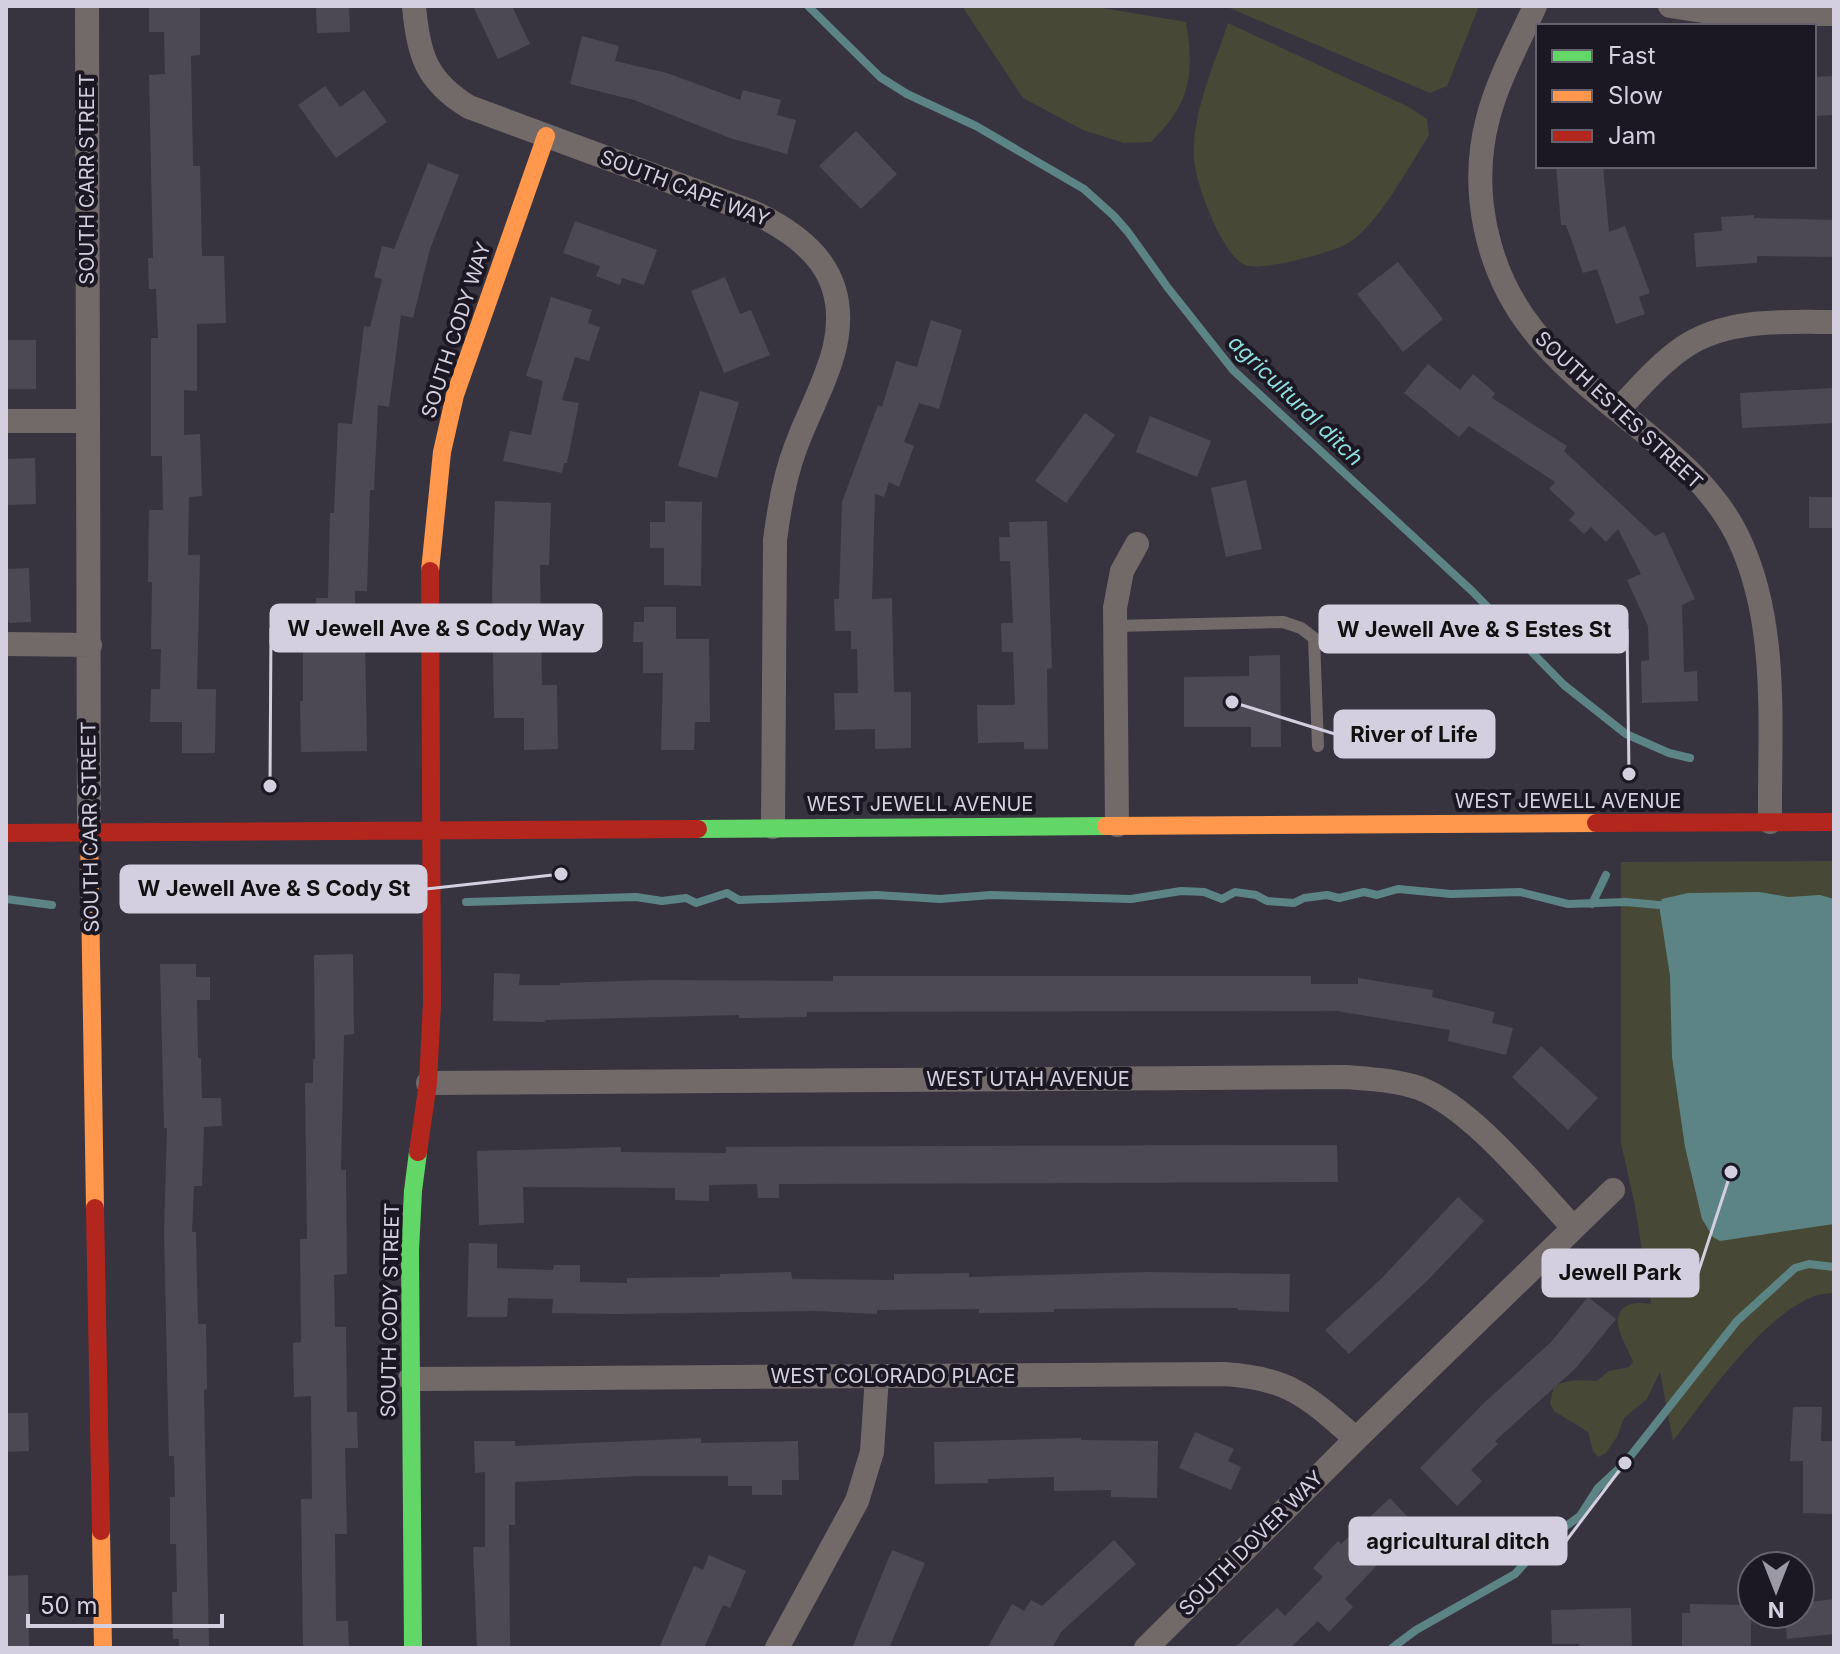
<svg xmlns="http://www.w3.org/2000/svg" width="1840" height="1654" viewBox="0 0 1840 1654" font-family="Inter,sans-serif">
	<rect width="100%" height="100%" fill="#373440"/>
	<path fill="#474836" d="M962,6H1090L1186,22C1195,75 1190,104 1151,142L1124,143L1083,130L1023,98Z
		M1225,6H1479L1447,86L1430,93Z
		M1228,23L1407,106L1427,119L1429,135C1410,165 1379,223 1350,242C1336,252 1260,272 1245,265C1222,255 1195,183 1194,158C1192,112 1214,66 1228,23Z
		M1834,861V1293C1779,1290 1704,1401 1673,1441L1660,1372L1647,1399L1624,1418L1617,1437L1606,1453L1598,1457L1593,1451L1588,1432L1554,1411L1550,1403L1554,1386C1569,1379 1581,1380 1597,1381L1609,1371L1629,1367L1633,1362C1629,1350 1619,1336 1618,1324C1616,1303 1636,1301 1651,1304L1634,1201L1621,1143V862Z"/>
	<path fill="#5d8485" d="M1759,892L1788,897L1820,895L1834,899V1224L1720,1241L1713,1237L1702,1219L1685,1147L1672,1057L1670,976L1659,905L1662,899L1688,893Z"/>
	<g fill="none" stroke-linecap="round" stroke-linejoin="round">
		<path stroke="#5d8485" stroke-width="8" d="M808,6L880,77L907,94L976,126L1084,189L1114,216L1128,232L1168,288L1233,370L1472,591L1564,685L1626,734L1669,753L1690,758
			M6,899L52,905
			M466,902L636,897L662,901L686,898L696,903L727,893L739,900L877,895L940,899L991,895L1131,899L1181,891L1204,892L1222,899L1235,892L1256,895L1267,901L1294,903L1304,898L1327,895L1339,898L1364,892L1377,895L1398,889L1451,894L1520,892L1568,904L1626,902L1659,905
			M132,903L168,904L250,893L281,904L299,899L312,904L324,895H338L346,903L399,904
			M1592,904L1606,875
			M1392,1648L1416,1630L1515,1574L1544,1542L1580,1516L1598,1488L1625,1463L1737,1321L1795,1268L1809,1264L1834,1267"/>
	</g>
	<path fill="#4c4954" d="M149,6H200V55L191,56L193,166H200L202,256H224L226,323L197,324V391L184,390V435L200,434L202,496L189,497L188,555H200L197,689H216L215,753H182V722H150L151,689H160L161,649H151L152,582H148L149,510H163L162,456H151V338H158L156,289H149L148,258H153L149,75L165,74L164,32H149Z
		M316,6H349L350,32L317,33Z
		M473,6H512L530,44L498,59Z
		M582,36L619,46L615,61L667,73L740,100L743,90L781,100L777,115L796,120L787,154L730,138L634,100L570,84Z
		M1834,76V115L1814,116V77Z
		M325,86L340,107L364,90L387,122L336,158L298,105Z
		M856,131L897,174L861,209L819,166Z
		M428,163L459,175L430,249L413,318L401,315L389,407L378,405L374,490H370L367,591H355V635L365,636L367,751L301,752L300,701H303V634H316V598H328L330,513H334L338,423L352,424L364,326L370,327L382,279L374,277L382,246L394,249Z
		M1556,166H1603L1609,232L1625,226L1650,293L1639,297L1645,314L1616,324L1597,269L1583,273L1566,225H1561Z
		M1754,215V218L1834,220V257L1757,256V263L1696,267L1694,233L1722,231L1721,217Z
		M575,221L657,250L644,285L622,278L620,285L596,276L600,266L563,253Z
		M1398,262L1443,319L1403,352L1357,294Z
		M725,277L740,314L751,310L770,355L724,373L691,291Z
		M551,297L592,310L588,323L600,327L589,361L575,357L562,400L579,403L567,463H564L562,473L503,461L510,431L531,435L543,381L526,376Z
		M931,320L962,330L939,409L919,403L904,442L914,446L899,487L889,482L884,497L875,494L872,599L892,598L894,692H911V748L875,749V729L835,730L834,693H858L857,649H851V631H835L834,599H839L842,502L878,405L882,407L896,361L917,367Z
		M6,340H36V389H6Z
		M1428,364L1460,390L1473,374L1495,393L1492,398L1567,446L1564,451L1655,536L1664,532L1695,599L1682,605L1684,672L1697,671L1698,701L1642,703L1641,661L1649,660L1648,626L1627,580L1641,574L1618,529L1606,542L1591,527L1584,534L1569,520L1575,513L1549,489L1555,482L1469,426L1459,437L1404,393Z
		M1834,388V423L1742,428L1740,393Z
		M700,391L739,402L717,478L678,466Z
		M1085,413L1115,435L1066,503L1035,481Z
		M1150,416L1211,441L1197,477L1136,452Z
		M35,458L36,504L6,505V459Z
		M1246,480L1262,549L1226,557L1211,488Z
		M1809,497H1834V528H1809Z
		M495,501L551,503L549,565H540L542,685H557L558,749L524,750V718H494L492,590Z
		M665,501L702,502L701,586L664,585V548H650V522H665Z
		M1047,521L1052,668L1047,669L1048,749H1024V742L978,743L977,705H1015L1013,652H1002L1001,623H1013L1010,561H1000L999,537H1010L1009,522Z
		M29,568L31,622L9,623L6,612V569Z
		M644,607H676V639H709L710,722H695L694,750H661L663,673H643V642H633L634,622H644Z
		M1280,655L1281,747H1251V727H1184V677L1249,676V656Z
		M353,954L354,1034L344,1035L341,1170H346L347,1274L334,1275L335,1327H346L347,1412H357L358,1448H345L347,1534H335L336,1621H348L349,1648H303L301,1499H312L311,1396L294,1397L293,1343L301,1342L300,1239H307L305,1083H313V1059H315L314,955Z
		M160,964H196V977H210V1000H197L198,1058H201L202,1098H221L222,1126L204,1127L202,1186H194L192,1232H196L198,1324H206L207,1389L204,1390L209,1648H179V1639H173L172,1592H177L176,1544H170V1497H175L174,1456H169L164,1232L167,1128H164Z
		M494,973L520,974L519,985H560V983L655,980L833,981V976H1311V984H1358V978L1433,990L1432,997L1495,1012L1492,1023L1513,1028L1506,1055L1448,1041L1450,1030L1337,1011L807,1012V1017L739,1018V1015L545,1020V1022L493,1021Z
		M1541,1046L1598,1098L1568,1130L1512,1077Z
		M1240,1145H1337L1338,1182L779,1184V1198H758L757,1184L709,1185V1201L675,1200V1188L523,1187L524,1223L479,1225L477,1151L621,1147V1152L726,1153V1147Z
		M1458,1197L1484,1221L1428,1280L1349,1354L1325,1330L1381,1279Z
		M469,1243L497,1244V1268L553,1270L554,1265H580V1282L627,1283V1278L720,1277V1274L791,1272L792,1279L894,1280V1274L969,1273V1277L1147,1272L1290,1274L1289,1312L1238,1310V1308H1157L1054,1309V1312L979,1313V1309L877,1310V1314L817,1311L617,1314L552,1313L553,1299L508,1298L507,1317H467Z
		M1588,1297L1616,1319L1576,1368L1495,1441L1498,1444L1471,1470L1482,1481L1457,1506L1420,1468L1485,1402L1551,1342Z
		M1793,1407H1822L1821,1441H1834L1833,1514L1803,1513V1461H1790Z
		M6,1413H28L29,1451L6,1452Z
		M1195,1432L1234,1449L1228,1461L1241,1467L1231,1490L1179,1468Z
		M701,1438V1443L798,1441L799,1480H782V1495H752V1486H728V1476H639L515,1482V1525H509L510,1648H477L473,1547H485V1472L475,1473L474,1441H515V1446Z
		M1081,1438V1440L1158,1441L1157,1498L1111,1497V1490L1054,1491V1477L988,1479V1483L935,1484L934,1442Z
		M1390,1498L1423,1533L1389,1565L1383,1559L1345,1599L1353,1607L1329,1632L1318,1621L1290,1648H1234L1277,1608L1285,1616L1323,1577L1313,1568L1338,1541L1341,1544Z
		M1114,1540L1136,1564L1061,1632L1052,1648H987L1012,1604L1024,1611L1031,1600L1042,1606Z
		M892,1550L925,1563L889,1648H852Z
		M709,1555L746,1571L730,1608L723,1605L704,1648H659L694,1566L703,1570Z
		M28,1575L29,1648H6V1576Z
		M1834,1599V1634L1787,1639L1785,1614H1800V1603Z
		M1690,1604L1751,1605V1648H1682V1613H1690Z
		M1631,1608L1632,1647L1579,1648V1644H1552L1551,1610Z"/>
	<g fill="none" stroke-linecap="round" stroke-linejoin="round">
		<path stroke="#726a69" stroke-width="12" d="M1115,626L1283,622L1301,628L1314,638L1318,746"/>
		<path stroke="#726a69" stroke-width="24" d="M87,6L89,832
			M414,6C418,54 426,81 469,107L753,212C810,239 850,276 835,346C827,381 807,415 795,449C784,478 779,509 775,540L773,827
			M1535,6C1519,42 1498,79 1488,118C1469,190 1486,271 1533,330C1557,361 1590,388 1621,413C1665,449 1711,483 1737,535C1780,622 1769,728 1770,822
			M1670,6L1723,14H1834
			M1618,410C1639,388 1659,364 1684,347C1727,318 1785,322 1834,322
			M6,421H88
			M6,644L90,645
			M1117,825L1115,608L1122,571L1137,544
			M428,1083L1346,1077C1371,1079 1395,1080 1419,1088C1472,1108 1533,1185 1573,1227
			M410,1379L1224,1374C1290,1378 1308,1397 1356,1439
			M777,1648L857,1501L872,1452L877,1376
			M1146,1648L1356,1439L1613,1190"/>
		<path stroke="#63d668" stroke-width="18" d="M698,829L1106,826
			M413,1648L410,1250L413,1191L418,1152"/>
		<path stroke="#ff974d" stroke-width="18" d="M430,571L442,452L455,395L546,136
			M1106,826L1596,823
			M89,832L95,1208
			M101,1531L103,1648"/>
		<path stroke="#b3261e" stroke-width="18" d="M1596,823L1834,822
			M6,833L698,829
			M418,1152L428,1083L432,1003L430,571
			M95,1208L101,1531"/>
	</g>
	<g text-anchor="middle" stroke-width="8" stroke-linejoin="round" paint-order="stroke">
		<g font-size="20" fill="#d3cfdf" stroke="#1b1823">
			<text transform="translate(87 179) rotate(-90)" y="7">SOUTH CARR STREET</text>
			<text transform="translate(685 188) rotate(21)" y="7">SOUTH CAPE WAY</text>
			<text transform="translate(456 330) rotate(-72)" y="7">SOUTH CODY WAY</text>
			<text transform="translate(1619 410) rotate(43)" y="7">SOUTH ESTES STREET</text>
			<text x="1568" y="808">WEST JEWELL AVENUE</text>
			<text x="920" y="811">WEST JEWELL AVENUE</text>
			<text transform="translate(90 827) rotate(-91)" y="7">SOUTH CARR STREET</text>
			<text x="1028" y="1086">WEST UTAH AVENUE</text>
			<text transform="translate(390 1310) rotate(-89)" y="7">SOUTH CODY STREET</text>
			<text x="893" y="1383">WEST COLORADO PLACE</text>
			<text transform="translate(1251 1543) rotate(-45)" y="7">SOUTH DOVER WAY</text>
		</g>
		<g font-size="22" font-style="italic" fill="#8fddde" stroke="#1b1823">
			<text transform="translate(1296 400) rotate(44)" y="8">agricultural ditch</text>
		</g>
	</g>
	<path fill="none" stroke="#d3cfdf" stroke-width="3" d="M270 786L271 628M1629 774L1627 629M1232 702L1335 734M561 874L426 889M1731 1172L1698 1273M1625 1463L1566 1541"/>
	<g fill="#d3cfdf" stroke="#1b1823" stroke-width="3">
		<circle cx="270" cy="786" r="8"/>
		<circle cx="1629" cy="774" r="8"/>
		<circle cx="1232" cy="702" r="8"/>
		<circle cx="561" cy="874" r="8"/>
		<circle cx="1731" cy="1172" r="8"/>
		<circle cx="1625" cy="1463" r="8"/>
	</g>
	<g fill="#d3cfdf" stroke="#d3cfdf" stroke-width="3">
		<rect x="271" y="605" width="330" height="46" rx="8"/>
		<rect x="1320" y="606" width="307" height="46" rx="8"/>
		<rect x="1335" y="711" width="159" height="46" rx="8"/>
		<rect x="121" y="866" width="305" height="46" rx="8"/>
		<rect x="1543" y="1250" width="155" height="46" rx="8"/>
		<rect x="1350" y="1518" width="216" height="46" rx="8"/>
	</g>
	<g font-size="22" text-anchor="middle" font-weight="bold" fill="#111">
		<text x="436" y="636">W Jewell Ave &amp; S Cody Way</text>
		<text x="1474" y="637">W Jewell Ave &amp; S Estes St</text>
		<text x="1414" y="742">River of Life</text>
		<text x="274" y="896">W Jewell Ave &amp; S Cody St</text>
		<text x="1620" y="1280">Jewell Park</text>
		<text x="1458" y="1549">agricultural ditch</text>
	</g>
	<rect width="1840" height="1654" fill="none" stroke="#d3cfdf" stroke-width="16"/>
	<rect x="1536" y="24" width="280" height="144" fill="#1b1823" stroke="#65616e" stroke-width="2"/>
	<rect x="1552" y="50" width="40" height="12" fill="#63d668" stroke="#65616e" stroke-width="2"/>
	<text x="1608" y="64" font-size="24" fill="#d3cfdf">Fast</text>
	<rect x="1552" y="90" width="40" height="12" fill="#ff974d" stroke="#65616e" stroke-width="2"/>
	<text x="1608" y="104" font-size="24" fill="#d3cfdf">Slow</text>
	<rect x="1552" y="130" width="40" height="12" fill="#b3261e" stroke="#65616e" stroke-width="2"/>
	<text x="1608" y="144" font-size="24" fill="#d3cfdf">Jam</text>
	<g transform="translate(1776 1590) rotate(180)"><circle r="38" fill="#1b1823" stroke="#65616e" stroke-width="2"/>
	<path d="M0-6L14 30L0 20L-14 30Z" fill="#9c99a7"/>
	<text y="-12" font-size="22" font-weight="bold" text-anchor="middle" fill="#d3cfdf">N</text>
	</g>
	<path d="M28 1614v12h194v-12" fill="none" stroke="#d3cfdf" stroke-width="4"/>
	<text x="40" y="1614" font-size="24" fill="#d3cfdf" stroke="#1b1823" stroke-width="6" paint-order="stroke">50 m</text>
</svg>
